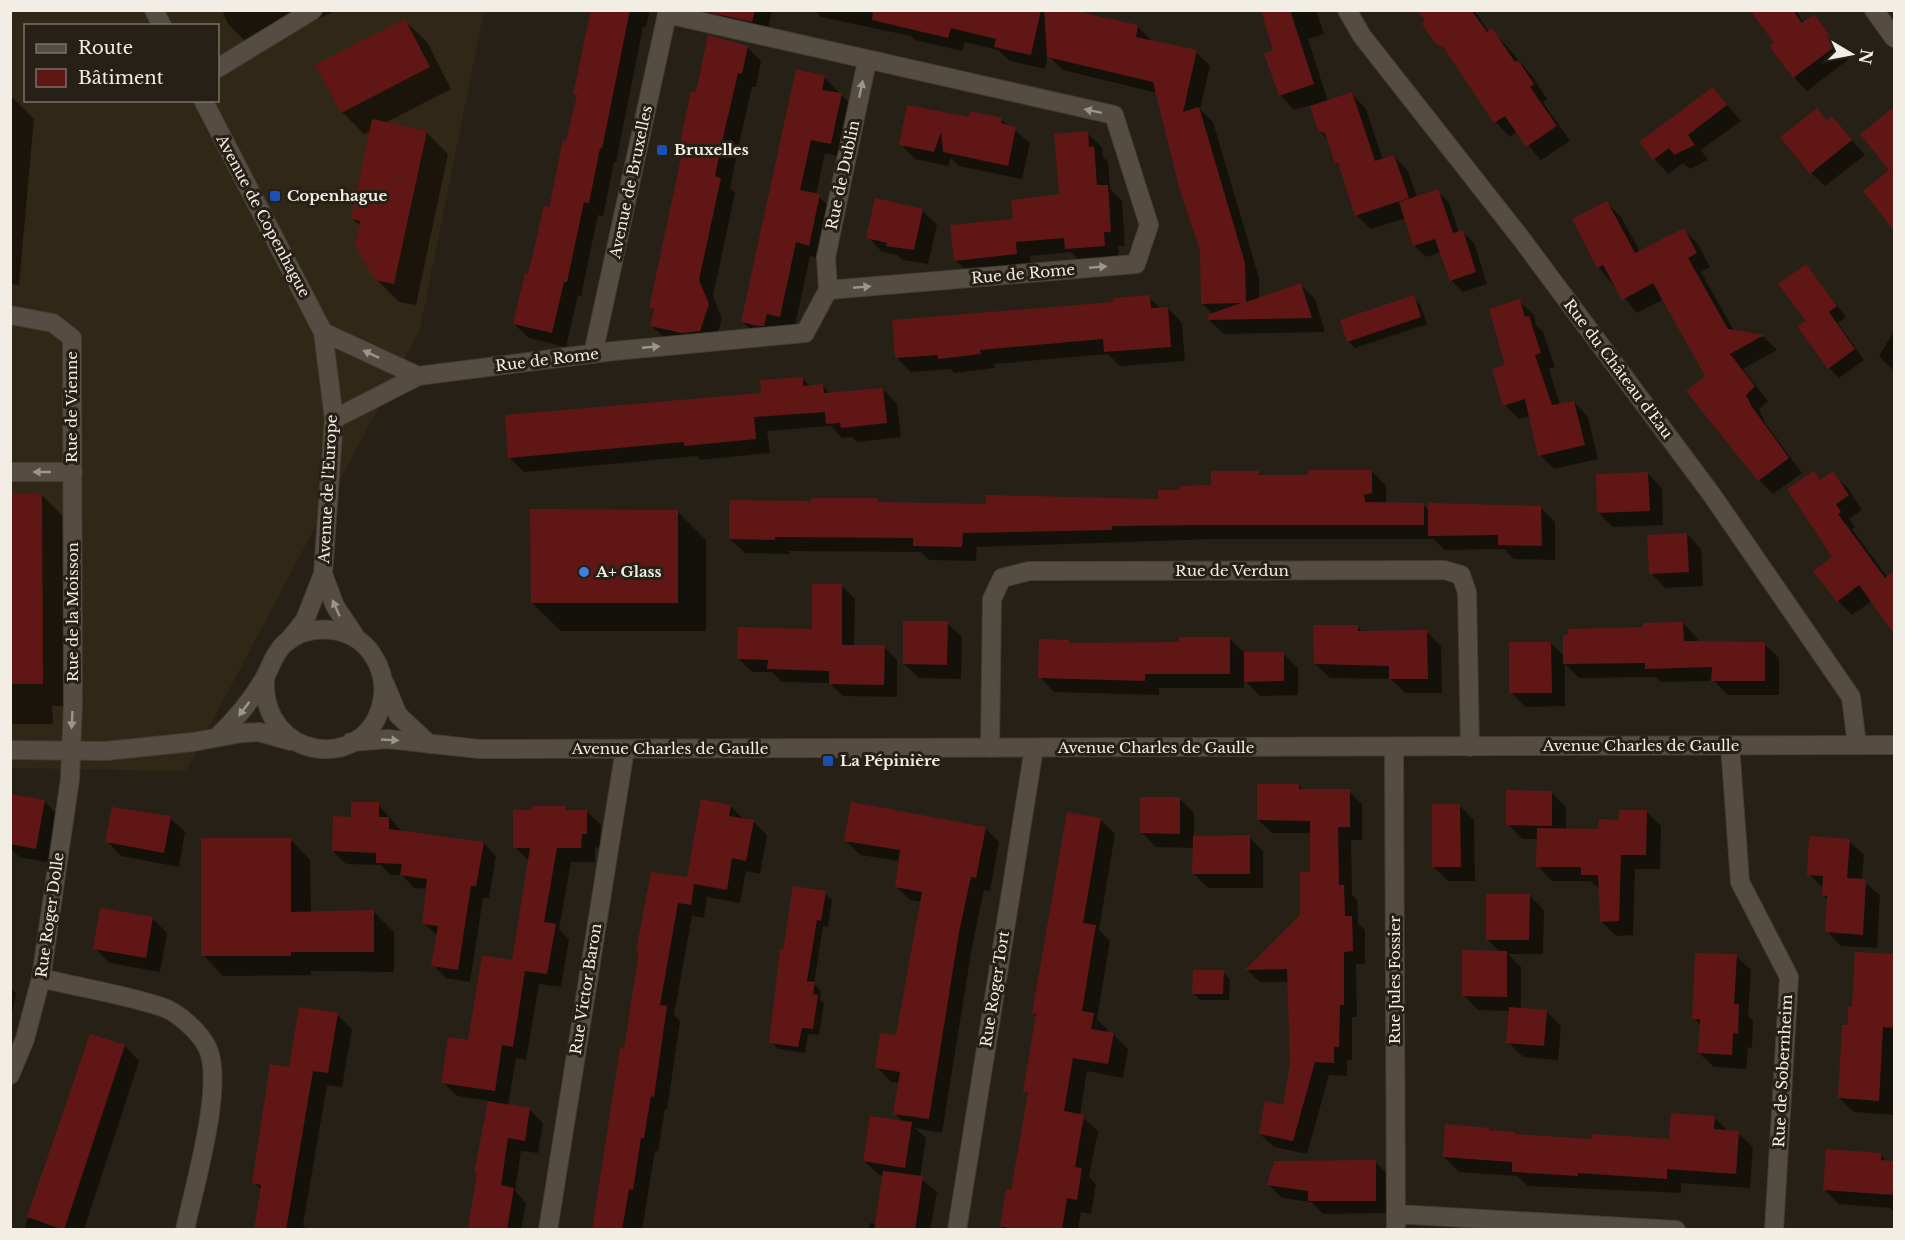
<svg xmlns="http://www.w3.org/2000/svg" width="1905" height="1240" viewBox="0 0 1905 1240" font-family="'Libre Baskerville',serif">
	<rect width="100%" height="100%" fill="#272016"/>
	<path fill="#312716" fill-rule="evenodd" d="M11,11H484L420,329L186,771L11,768ZM26,26H218V100H26Z"/>
	<path fill="#0007" d="M222,10H337L254,50L228,24Z
		M593,10H650L646,27H643L616,162H614L603,216L598,215L581,296L578,295L566,347L529,338L514,324L567,143L578,97L574,93Z
		M714,10H772L767,35L729,27Z
		M815,10H1042L1045,14L1138,27L1152,41L1196,52L1210,66L1200,109L1213,122L1259,278V299L1301,285L1315,299L1325,332L1224,334L1209,320L1213,314L1202,303V250L1157,93L1063,70L1048,55L1045,69L1010,61L998,50L965,42L962,51L915,40L911,36L821,17Z
		M1262,10H1316L1324,34L1308,39L1328,102L1352,94L1366,109L1383,160L1394,156L1408,171L1417,197L1437,191L1449,202L1459,233L1463,232L1474,243L1487,284L1463,292L1451,280L1441,252L1426,257L1414,245L1406,218L1371,229L1356,215L1342,169L1336,163L1328,140L1319,130L1311,105L1294,110L1280,95L1275,51Z
		M1427,10H1474L1489,32L1491,30L1505,44L1532,76L1547,99L1543,102L1570,141L1541,160L1517,132L1510,137L1496,122L1452,57L1437,42L1427,22Z
		M1752,10H1795L1804,23L1813,16L1849,59L1807,91L1794,77L1776,43Z
		M405,21L427,42L451,89L385,123L426,132L448,154L416,305L399,302L376,279L360,226L352,218L371,131L364,134L342,112L317,65Z
		M747,47L761,61L756,87H752L739,144L730,188L735,193L713,296L722,319L714,345L666,340L652,326L655,312L650,307L685,146L682,143L697,93Z
		M824,77L855,109L845,158L825,153L816,195L834,210L823,259L810,256L794,331L757,336L743,322Z
		M1713,89L1741,121L1701,150L1708,160L1690,169L1683,163L1668,174L1641,143Z
		M10,95L34,119L19,285L10,284Z
		M1817,110L1828,122L1832,118L1865,155L1825,186L1811,173Z
		M1890,112L1894,117V228L1892,226Z
		M971,113L1002,120L1030,143L1022,179L959,166L951,158L948,166L915,159L901,144L970,119Z
		M1087,133L1102,147L1103,157L1108,162L1110,189L1122,201L1125,246H1118L1119,260L1081,263L1071,252L1030,256L1031,268L970,274L955,260L1015,220L1060,196Z
		M1607,203L1621,217L1640,252L1684,230L1698,244L1710,267L1701,272L1734,331L1764,337L1777,350L1743,369L1768,401L1759,409L1765,423L1802,473L1773,494L1759,480L1707,376L1664,299L1637,313L1599,268L1574,220Z
		M922,210L937,225L928,264L902,260L898,255L882,252L868,237Z
		M1806,266L1846,317L1838,323L1864,360L1839,378L1829,368L1808,321Z
		M1149,297L1161,309L1168,308L1182,323L1185,361L1120,366L1108,354L994,364L995,368L954,373L951,369L911,372L897,358Z
		M1413,297L1420,304L1427,324L1355,348L1348,341Z
		M1519,301L1534,315L1536,325L1543,332L1555,367L1549,369L1560,405L1574,402L1588,417L1598,459L1554,469L1540,455L1530,416L1519,419L1505,405L1507,366Z
		M1894,331V371L1879,356Z
		M802,378L811,387L823,386L830,394L883,389L897,404L901,437L857,442L852,437L842,438L831,426L767,431L770,453L700,460L697,456L524,472L510,458L763,394Z
		M1372,471L1386,486V504L1423,505L1430,511L1540,507L1555,522V560L1514,559L1504,549L1445,550L1433,539H1214L977,547L976,561L929,560L921,552L789,551V554L745,553L730,539L813,503L877,499L881,503L988,505L1159,500L1182,491L1213,487L1258,472L1263,476L1309,477Z
		M1647,473L1662,488L1663,525L1613,527L1599,513Z
		M1814,473L1821,481L1832,473L1847,487L1862,510L1849,519L1855,527L1852,529L1888,578L1894,573V631L1872,601L1852,615L1838,601L1834,557Z
		M10,495H42L64,517V706H52L53,724H10Z
		M677,511L706,540V631H561L532,603Z
		M1687,534L1701,549L1703,586L1665,588L1651,573Z
		M841,585L855,599L854,646L884,647L897,660V697L843,696L830,683L782,682L772,672H752L738,658L813,631Z
		M947,623L962,637L961,679L919,678L904,664Z
		M1683,623L1697,638L1698,643L1764,644L1779,658V695H1728L1714,681L1661,682L1655,677L1579,678L1565,664V706L1525,707L1511,692L1551,643L1565,657Z
		M1358,627L1363,633L1427,632L1441,646L1442,693H1405L1391,679L1330,678L1315,664Z
		M1229,638L1245,654L1283,653L1298,668V695L1260,696L1244,679V688H1159V695L1054,692L1040,677L1068,641L1071,645L1181,643Z
		M1299,785L1304,791H1349L1362,804V840H1351L1352,895L1357,900L1358,923L1365,930V964H1356L1357,1017H1352V1060H1347V1076L1329,1075L1307,1154L1274,1147L1260,1134L1284,1106L1291,1065L1289,982H1260L1247,970L1302,915L1312,873L1311,833H1272L1258,820Z
		M1551,792L1566,807V830H1600L1647,812L1661,826L1660,869H1635L1633,935L1616,936L1601,921L1600,889L1590,881H1552L1538,866V839H1522L1508,824Z
		M12,796L45,802L59,816L50,863L19,857L10,848Z
		M1179,798L1194,813V837H1249L1263,851V888H1208L1194,874V848L1156,847L1142,833Z
		M378,804L402,832L484,843L496,856L489,898H483L470,982L446,978L433,965L438,936L423,923L428,889L414,888L402,875H390L381,865L346,864L333,851L353,818Z
		M1459,805L1474,820L1475,881H1448L1433,866Z
		M731,806L744,820L753,821L767,835L760,874L746,871L740,903L707,897L704,918L692,916L674,1015L680,1021L667,1110L665,1109L658,1151H655L642,1230H592L622,1050H625L640,953L638,950L688,879Z
		M565,807L569,811H586L601,825L600,847L595,848V862H571L559,929L569,939L561,987L539,984L526,1060L516,1058L508,1106L529,1109L543,1123L538,1153L521,1151L515,1191L526,1203L521,1230H469L478,1175L476,1172L489,1101L457,1096L443,1082L469,1042L513,962L530,862L515,847Z
		M170,818L185,832L179,867L121,856L107,841Z
		M1100,819L1115,834L1099,930L1110,941L1097,1019L1107,1029V1033L1113,1034L1128,1049L1123,1078L1087,1071L1080,1115L1098,1131L1089,1177L1096,1184L1091,1214L1081,1212L1078,1230H1005L1001,1226L1012,1192L1029,1096L1025,1091L1037,1016L1033,1013Z
		M985,828L999,842L990,891L984,890L972,947L942,1133L915,1128L926,1138L920,1178L937,1192L930,1230H869L870,1223L876,1224L884,1176L879,1175L864,1161L904,1123L895,1113L900,1083L891,1082L877,1067L897,1037L922,902L910,900L896,886L900,861L860,855L846,841Z
		M290,839L310,860L311,913L374,912L394,932V972L311,971V975L223,976L203,955Z
		M1849,841L1864,855L1862,880L1880,895L1877,948L1841,946L1827,931L1829,900L1823,895L1824,889L1809,874Z
		M825,893L832,900L828,927L823,926L814,984L821,991L820,999L824,1003L819,1035L808,1034L805,1053L778,1049L771,1042L784,952Z
		M1529,895L1544,910L1543,954H1508L1521,967V1009L1546,1011L1561,1026L1558,1060L1523,1057L1508,1042L1510,1011L1478,1010L1464,995L1500,952L1488,940Z
		M152,918L167,933L160,972L109,963L95,948Z
		M1856,954L1894,956L1893,1115L1854,1112L1839,1098L1853,1009Z
		M1736,956L1751,970L1748,1016L1753,1020L1752,1048L1748,1047L1746,1069L1714,1067L1699,1053L1701,1026L1694,1018Z
		M1223,972L1230,979L1229,1000H1200L1193,993Z
		M10,988L16,993L10,1025Z
		M337,1015L352,1029L342,1087L327,1085L303,1225L308,1230H256L261,1190L253,1182L291,1069Z
		M91,1036L125,1046L139,1061L84,1230H24Z
		M1715,1118L1729,1132L1738,1133L1753,1147L1750,1188L1681,1183V1193L1528,1186L1517,1176L1459,1172L1444,1157L1489,1129L1516,1136L1593,1141L1671,1140Z
		M1880,1154L1887,1162H1894V1213L1890,1208L1839,1204L1824,1189Z
		M1375,1162L1389,1175V1213L1323,1214L1311,1202L1282,1198L1269,1185Z"/>
	<path fill="#611616" d="M591,10H630L602,149L600,148L589,203L584,202L567,282H564L552,333L513,324L525,273L528,274L544,206L549,207L563,140L566,141L577,95L573,94Z
		M713,10H755L752,22L712,13Z
		M873,10H1041L1031,55L994,47L996,39L951,28L948,38L872,20Z
		M1044,10H1071L1138,25L1136,37L1197,50L1183,112L1199,107L1245,263L1246,302L1301,283L1312,318L1208,320L1207,315L1241,303L1201,304L1200,250L1180,191L1153,82L1047,57Z
		M1261,10H1290L1314,84L1279,96L1264,53L1273,50Z
		M1417,10H1471L1487,32L1492,28L1515,62L1518,60L1534,84L1530,87L1557,126L1526,147L1505,116L1494,123L1443,47L1435,43L1422,24L1425,21Z
		M1750,10H1793L1802,23L1814,14L1837,45L1793,78L1769,46L1774,43Z
		M405,19L430,67L341,113L315,65Z
		M708,35L748,46L742,74L738,73L725,129L715,176L721,178L699,280L709,304L700,331L682,333L650,326L654,309L649,308L684,144L680,143L691,91L696,92Z
		M796,69L825,76L822,90L842,93L831,144L811,140L800,190L820,194L809,246L796,242L780,317L767,314L764,326H758L741,322Z
		M1713,87L1727,105L1688,135L1695,145L1674,155L1669,148L1653,160L1639,142Z
		M1352,92L1375,161L1394,155L1409,198L1355,216L1338,163L1335,164L1325,133L1318,131L1310,106Z
		M907,105L969,117L970,111L1002,118L1001,123L1016,127L1008,166L943,152L941,132L934,152L899,145Z
		M1894,107V231L1863,191L1889,170L1860,134Z
		M1817,108L1827,121L1832,116L1852,140L1810,174L1780,137Z
		M372,119L427,131L394,284L375,280L355,245L360,221L351,219Z
		M1088,131L1089,147L1094,146L1097,185H1108L1111,232H1104L1105,246L1065,249L1064,238L1016,242L1017,254L954,261L950,225L1013,219L1011,200L1059,194L1054,134Z
		M1438,189L1453,233L1463,230L1476,272L1450,281L1435,239L1413,246L1399,202Z
		M875,198L923,209L914,250L886,246L887,243L866,238Z
		M1607,201L1635,253L1684,228L1697,253L1688,258L1728,329L1764,335L1730,354L1755,386L1746,395L1752,407L1789,458L1758,481L1686,391L1705,376L1653,283L1622,300L1603,265L1597,268L1572,219Z
		M1806,264L1837,306L1829,312L1855,349L1828,369L1797,326L1806,321L1778,284Z
		M1150,295L1151,308L1168,307L1171,347L1104,352L1103,339L980,350L981,354L938,359V355L895,358L892,320L1113,302V298Z
		M1414,295L1421,317L1347,342L1340,320Z
		M1520,299L1525,317L1529,316L1541,353L1535,355L1552,405L1574,401L1585,445L1538,456L1525,399L1503,406L1492,369L1505,365L1489,309Z
		M803,377V386L823,384L824,393L883,388L887,423L841,428L840,423L826,424L825,412L754,417L756,439L684,446V442L508,458L505,415L761,393L760,380Z
		M1308,470H1372V493L1364,495L1365,502L1424,503V525H1199L1112,526V530L963,533L962,547L913,546V538L775,537V540L729,539V500L811,501V498H878V502L986,504V495L1158,499V490H1180V486L1211,485V471H1259V475H1308Z
		M1814,471L1820,480L1833,471L1849,495L1836,504L1841,512L1838,514L1885,578L1894,571V634L1859,585L1837,602L1813,571L1832,557L1787,489Z
		M1648,472L1650,511L1597,513L1596,474Z
		M42,493L43,684H10V494Z
		M1428,503L1541,506L1542,546L1498,545V535L1428,536Z
		M530,509L678,510V603H531Z
		M1687,533L1689,572L1649,574L1647,535Z
		M812,584H842V645H885L884,685L829,684V671L767,669L768,660L737,659L738,627L812,629Z
		M903,621H948L947,665L903,664Z
		M1683,622L1684,641L1765,642V681H1711L1712,667L1645,669V663L1563,664V635H1568V629L1643,627V623Z
		M1313,625H1358V631L1427,630L1428,679H1389V666L1314,664Z
		M1179,637H1230V674H1145V681L1038,678L1039,639L1069,640V643L1179,642Z
		M1509,642H1551L1552,693H1509Z
		M1244,652H1284V681L1244,682Z
		M1257,784H1299V789H1350V827H1338L1339,885H1344L1345,916H1352L1353,951L1344,952V1005H1340L1339,1047H1334V1063L1315,1062L1293,1141L1259,1134L1265,1101L1283,1105L1290,1065L1287,969L1245,970L1300,915V872H1310V821L1257,820Z
		M1506,790L1552,791V826L1506,825Z
		M10,794L45,800L36,849L10,844Z
		M1140,797H1180V834L1140,833Z
		M701,799L731,805L729,816L754,820L746,861L732,858L727,890L694,884L691,905L678,903L660,1005L667,1006L654,1097L651,1096L644,1138H641L633,1190L629,1189L622,1230H592L620,1048L624,1049L639,951H636L651,872L687,877Z
		M351,802H379V817H389V829L484,842L476,886H471L458,970L431,966L438,926L422,924L427,879L400,875L402,864L376,863V853L332,851L333,816L351,817Z
		M851,802L986,827L976,878L971,877L959,932L929,1119L893,1114L900,1072L875,1068L880,1033L896,1035L922,892L895,887L900,850L844,841Z
		M1432,804H1460L1461,867H1432Z
		M532,806H566V810H587V834H582L581,848H557L544,922L556,924L547,974L525,971L513,1047L502,1045L495,1091L441,1083L448,1037L468,1040L482,955L512,960L530,848H513V810H532Z
		M112,807L171,816L164,853L105,842Z
		M1619,810H1647L1646,855H1621L1619,921L1600,922L1598,875H1581V867H1536L1537,828L1598,829L1599,819L1619,820Z
		M1067,812L1101,818L1083,923L1096,925L1082,1011L1094,1013L1091,1029L1114,1033L1108,1064L1073,1058L1064,1111L1084,1115L1075,1167L1082,1168L1077,1200L1067,1198L1062,1230H1018L1000,1226L1006,1189L1011,1190L1028,1093L1023,1092L1036,1014L1032,1013Z
		M1250,835V874H1192L1193,836Z
		M1809,836L1850,839L1847,878L1866,879L1863,935L1825,932L1827,896L1822,895L1823,876L1807,875Z
		M201,838H291V912L374,910V952H291V956H201Z
		M793,886L826,891L821,921L817,920L807,981L815,982L813,994L818,995L813,1029L802,1028L798,1047L769,1043L780,949L783,950Z
		M1486,894H1530L1529,940H1486Z
		M100,908L153,917L146,958L93,949Z
		M1462,950L1507,951V997L1462,996Z
		M1855,952L1894,954V1028L1883,1027L1879,1101L1838,1098L1842,1025H1848V1007H1852Z
		M1695,953L1737,954L1734,1004H1739L1738,1034L1733,1033L1732,1055L1698,1053L1700,1019H1692Z
		M1193,970H1224L1223,994H1192Z
		M299,1007L338,1013L328,1073L313,1071L286,1230H254L261,1185L252,1183L270,1064L289,1067Z
		M1509,1007L1547,1010L1544,1046L1506,1043Z
		M90,1034L125,1045L64,1230L27,1217Z
		M488,1101L530,1108L525,1141L508,1138L501,1185L514,1188L507,1230H468L477,1173H474Z
		M1671,1113L1715,1116L1714,1129L1739,1131L1736,1174L1667,1169V1179L1578,1173V1176L1512,1172V1162L1443,1157L1445,1124L1489,1128V1130L1514,1132V1134L1592,1139V1134L1669,1139Z
		M870,1116L912,1122L905,1168L863,1161Z
		M1826,1149L1881,1153V1160L1894,1161V1195L1823,1190Z
		M1376,1160V1201H1308V1191L1267,1185L1274,1161Z
		M883,1171L923,1176L915,1230H874Z"/>
	<g fill="none" stroke-linecap="round" stroke-linejoin="round">
		<g stroke="#423c35" stroke-width="20">
			<path id="minor" d="M154,10L162,26
				M1347,10L1362,36L1520,237L1712,495L1851,697L1857,745
				M1874,10L1894,38
				M218,68L313,10
				M203,100L323,332L334,419L323,574L305,620L289,640
				M828,290L826,257L867,61
				M10,315L53,323L72,338L73,704L70,779L41,978L25,1039L10,1075
				M323,332L418,376
				M593,354L668,10
				M334,419L418,376L614,351L805,333L828,290L1136,264L1149,225L1114,115L667,14
				M10,472H73
				M323,574L335,606L357,639
				M1730,745L1740,882L1789,977L1774,1230
				M1394,747L1396,1230
				M990,748L992,599L1002,578L1029,571L1444,570L1461,575L1467,592L1470,747
				M41,978C81,988 123,994 162,1007C178,1012 201,1033 208,1049C224,1087 194,1187 185,1230
				M1396,1214L1676,1230
				M548,1230L625,749
				M957,1230L1034,748"/>
		</g>
		<g stroke="#423c35" stroke-width="20">
			<path id="tertiary" d="M385,684L398,715L429,744
				M218,736C236,719 251,701 264,679C271,667 273,655 284,644C310,621 353,626 372,654C382,669 386,685 382,702C367,774 260,762 265,677
				M351,742L388,739L479,749L1894,745
				M10,750L106,751L193,742L242,733L259,732L291,741"/>
		</g>
		<use href="#minor" stroke="#554d41" stroke-width="18"/>
		<use href="#tertiary" stroke="#554d41" stroke-width="18"/>
	</g>
	<defs><path id="oneway-solid" d="M-6-.8H1V-3.2L6.5 0L1 3.2V.8H-6Z" transform="scale(1.5)"/></defs>
	<g fill="#9c958b">
		<use href="#oneway-solid" transform="translate(861 89) rotate(-78)"/>
		<use href="#oneway-solid" transform="translate(1093 111) rotate(-168)"/>
		<use href="#oneway-solid" transform="translate(1098 267) rotate(-5)"/>
		<use href="#oneway-solid" transform="translate(862 287) rotate(-5)"/>
		<use href="#oneway-solid" transform="translate(651 347) rotate(-5)"/>
		<use href="#oneway-solid" transform="translate(371 354) rotate(-155)"/>
		<use href="#oneway-solid" transform="translate(42 472) rotate(-180)"/>
		<use href="#oneway-solid" transform="translate(336 608) rotate(-114)"/>
		<use href="#oneway-solid" transform="translate(244 709) rotate(127)"/>
		<use href="#oneway-solid" transform="translate(72 720) rotate(93)"/>
		<use href="#oneway-solid" transform="translate(390 740) rotate(3)"/>
	</g>
	<g fill="#1a4fb4" stroke="#272016" stroke-width="2">
		<rect x="656" y="144" width="12" height="12" rx="3"/>
		<rect x="269" y="190" width="12" height="12" rx="3"/>
		<rect x="822" y="755" width="12" height="12" rx="3"/>
	</g>
	<circle fill="#3f7fe0" stroke="#272016" stroke-width="2" cx="584" cy="572" r="6"/>
	<g text-anchor="middle" stroke-width="6" stroke-linejoin="round" paint-order="stroke">
		<g font-size="15" font-weight="bold" fill="#f2eee6" stroke="#272016" text-anchor="start">
			<text x="674" y="155">Bruxelles</text>
			<text x="287" y="201">Copenhague</text>
			<text x="596" y="577">A+ Glass</text>
			<text x="840" y="766">La Pépinière</text>
		</g>
		<g font-size="15" fill="#f2eee6" stroke="#272016">
			<text transform="translate(843 175) rotate(-78)" y="5">Rue de Dublin</text>
			<text transform="translate(631 182) rotate(-78)" y="5">Avenue de Bruxelles</text>
			<text transform="translate(263 216) rotate(62)" y="5">Avenue de Copenhague</text>
			<text transform="translate(1023 274) rotate(-5)" y="5">Rue de Rome</text>
			<text transform="translate(547 360) rotate(-7)" y="5">Rue de Rome</text>
			<text transform="translate(1618 369) rotate(53)" y="5">Rue du Château d'Eau</text>
			<text transform="translate(72 407) rotate(-90)" y="5">Rue de Vienne</text>
			<text transform="translate(328 489) rotate(-87)" y="5">Avenue de l'Europe</text>
			<text x="1232" y="576">Rue de Verdun</text>
			<text transform="translate(73 612) rotate(-90)" y="5">Rue de la Moisson</text>
			<text x="1641" y="751">Avenue Charles de Gaulle</text>
			<text x="1156" y="753">Avenue Charles de Gaulle</text>
			<text x="670" y="754">Avenue Charles de Gaulle</text>
			<text transform="translate(50 915) rotate(-82)" y="5">Rue Roger Dolle</text>
			<text transform="translate(1395 980) rotate(-90)" y="5">Rue Jules Fossier</text>
			<text transform="translate(586 989) rotate(-81)" y="5">Rue Victor Baron</text>
			<text transform="translate(995 989) rotate(-81)" y="5">Rue Roger Tort</text>
			<text transform="translate(1783 1071) rotate(-87)" y="5">Rue de Sobernheim</text>
		</g>
	</g>
	<rect width="1905" height="1240" fill="none" stroke="#f2eee6" stroke-width="24"/>
	<rect x="24" y="24" width="195" height="78" fill="#272016" stroke="#787269" stroke-width="1.5"/>
	<rect x="36" y="44" width="30" height="9" fill="#554d41" stroke="#787269" stroke-width="1.5"/>
	<text x="78" y="54" font-size="18" fill="#f2eee6">Route</text>
	<rect x="36" y="69" width="30" height="18" fill="#611616" stroke="#787269" stroke-width="1.5"/>
	<text x="78" y="84" font-size="18" fill="#f2eee6">Bâtiment</text>
	<g transform="translate(1851 54) rotate(100)" stroke="#272016" stroke-width="4.5" paint-order="stroke">
	<path d="M0-4.5L10 22L0 15L-10 22Z" fill="#f2eee6"/>
	<text y="-9" font-size="16" font-weight="bold" text-anchor="middle" fill="#f2eee6">N</text>
	</g>
</svg>
